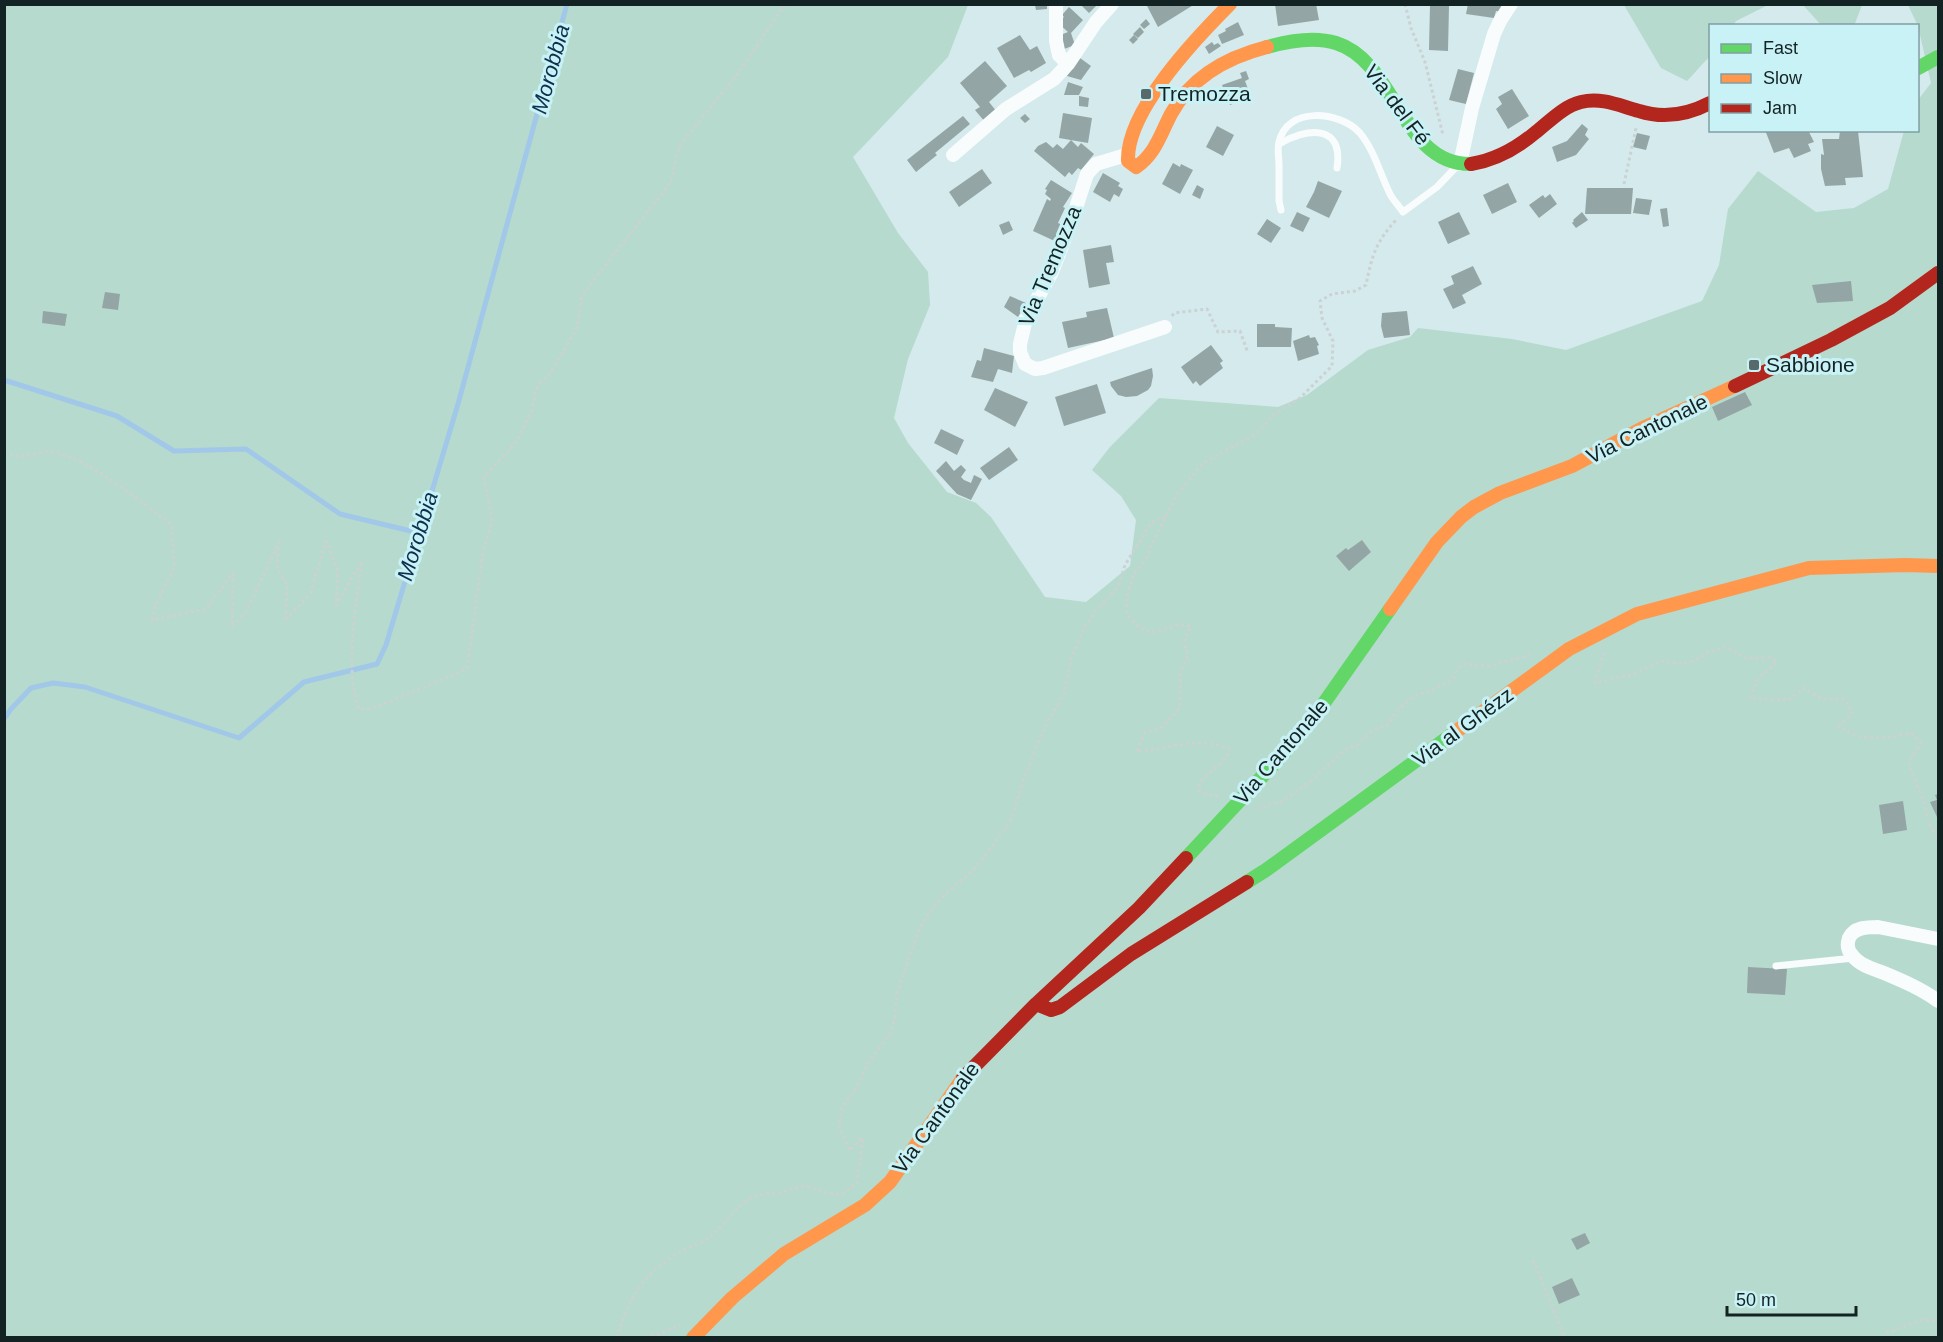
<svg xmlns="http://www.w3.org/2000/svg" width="1943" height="1342" viewBox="0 0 1943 1342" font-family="Arial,sans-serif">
	<rect width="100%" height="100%" fill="#d4eaec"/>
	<path fill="#b6dacd" d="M5,5H968L948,57L853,157L898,233L928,272L930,305L908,359L894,418L908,443L947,492L976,503L991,517L1045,597L1086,602L1130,566L1136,520L1121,496L1092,470L1110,447L1159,398L1278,407L1307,395L1368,350L1410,337L1418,328L1512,339L1566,350L1702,301L1719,265L1728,209L1758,171L1816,212L1854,208L1888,189L1904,131L1918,130V100L1931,83L1918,26L1908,5H1938V1337L5,1338Z
		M1624,5H1768L1736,21L1733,25L1710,26V56L1687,81L1661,68Z
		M1803,5H1862L1854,26L1821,25Z"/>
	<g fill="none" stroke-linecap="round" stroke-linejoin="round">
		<path stroke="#a1c8e9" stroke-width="5" d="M4,380L117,416L174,451L246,449L340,514L419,533
			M4,719L11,709L31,688L53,683L85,687L239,738L304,682L377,664L386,645L458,404L567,4"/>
	</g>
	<path fill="#94a5a5" d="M1080,4H1098L1089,13Z
		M1146,4H1195L1158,27Z
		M1275,4H1316L1319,20L1278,26Z
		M1468,4H1502L1501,12L1496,11L1494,18L1466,14Z
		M1035,5H1047V9L1036,10Z
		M1430,5L1449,6L1448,51L1429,50Z
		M1069,7L1083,20L1071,33L1075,45L1064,49L1058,36L1068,32L1058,23L1064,17L1062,15Z
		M1146,19L1150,24L1144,29L1140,25Z
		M1238,22L1244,35L1222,44L1218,35L1226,31L1225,29Z
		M1140,27L1144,32L1138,38L1133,34Z
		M1020,35L1030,50L1037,46L1046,63L1031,72L1029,70L1014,78L997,48Z
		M1134,35L1138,39L1133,44L1129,40Z
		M1212,42L1214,45L1218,43L1221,46L1209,54L1205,47Z
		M1080,58L1091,66L1081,80L1067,76Z
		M985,61L1007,86L989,102L997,112L985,122L975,110L980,107L960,83Z
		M1458,69L1474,73L1466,104L1449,100Z
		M1246,71L1249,79L1245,81L1251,97L1230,105L1222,85L1242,78L1240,73Z
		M1068,82L1083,87L1079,95H1064Z
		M1512,89L1529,116L1508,129L1496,109L1502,104L1498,97Z
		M1079,96L1089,98L1088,107L1079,106Z
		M1063,113L1092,118L1088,143L1059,138Z
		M1025,114L1030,119L1025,123L1020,118Z
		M963,116L970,124L935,153L937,155L916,172L907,160Z
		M1582,124L1588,129L1585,135L1589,139L1576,155L1557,162L1552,147L1567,141Z
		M1217,126L1234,135L1223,156L1206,147Z
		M1765,130H1808L1814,142L1808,144L1811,151L1794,158L1789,148L1774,153Z
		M1840,131H1858L1863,177L1845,178L1846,185L1825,186L1821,169V154L1824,155L1822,139H1839Z
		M1637,133L1650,136L1646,150L1633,147Z
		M1071,140L1078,147L1081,143L1094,154L1081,170L1078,168L1072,175L1069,172L1065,177L1034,151L1038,146L1046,142L1053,148L1057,144L1063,149Z
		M1173,163L1180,167L1181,164L1193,170L1180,194L1162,184Z
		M982,169L992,183L959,207L949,192Z
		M1103,173L1120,183L1118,186L1123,189L1119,197L1114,194L1110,202L1093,192Z
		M1051,180L1072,193L1063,207L1065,208L1058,223L1067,227L1059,243L1033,231L1047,199L1050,201L1051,199L1045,194L1047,190L1045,189Z
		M1318,181L1342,191L1329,218L1306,207L1314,192Z
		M1508,183L1517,202L1492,214L1483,195Z
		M1197,185L1204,189L1200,199L1192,195Z
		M1587,188H1633L1631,214H1585Z
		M1550,194L1557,204L1539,218L1529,205L1543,195L1545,198Z
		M1636,198L1652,200L1649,215L1633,213Z
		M1667,208L1669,226L1663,227L1660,209Z
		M1297,212L1310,218L1303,232L1290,226Z
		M1459,212L1470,234L1448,244L1438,222Z
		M1582,212L1588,220L1576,228L1572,223L1574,221L1573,220Z
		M1267,219L1281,228L1271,243L1257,234Z
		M1009,221L1013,230L1003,235L999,225Z
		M1111,245L1114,262L1106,263L1110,284L1089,288L1083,250Z
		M1473,266L1482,284L1462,295L1466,303L1453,309L1443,289L1454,284L1451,276Z
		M1851,281L1853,301L1817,303L1812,285Z
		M105,292L120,294L118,310L102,308Z
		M1010,296L1026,303L1018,317L1004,307Z
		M1107,308L1114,338L1068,348L1062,322L1087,317L1086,312Z
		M43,311L67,314L65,326L42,323Z
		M1407,311L1410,335L1384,338L1381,326L1382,313Z
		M1257,324H1275V327L1292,328L1291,347H1257Z
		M1309,335L1310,338L1315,337L1319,345L1317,346L1319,354L1298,361L1293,341Z
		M1211,345L1223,361L1220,363L1223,368L1200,386L1196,381L1193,384L1181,367Z
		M984,348L1014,356L1012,373L998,369L993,382L971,377L977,360L981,361Z
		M1152,368L1153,376L1151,386L1148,390L1137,396L1126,397L1118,395L1111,386L1110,382Z
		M1097,384L1106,413L1064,426L1055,397Z
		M995,388L1028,402L1015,427L984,410Z
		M1745,392L1752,405L1718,421L1712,407Z
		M941,429L964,440L957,455L934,443Z
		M1009,447L1018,460L989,480L980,468Z
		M946,461L954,471L961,465L966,470L961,477L964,480L971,483L974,475L982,479L971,500L957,494L936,471Z
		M1362,540L1371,552L1349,571L1336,556L1346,548L1348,550Z
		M1938,794V816L1937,817L1930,802L1937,800L1935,795Z
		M1903,801L1907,830L1883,834L1879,805Z
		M1748,967L1787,969L1785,995L1747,993Z
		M1585,1233L1590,1243L1577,1250L1571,1239Z
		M1572,1278L1580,1295L1559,1304L1552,1287Z"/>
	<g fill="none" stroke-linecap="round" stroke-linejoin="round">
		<path stroke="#ccd2d3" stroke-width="3" stroke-dasharray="3 3" stroke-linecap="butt" d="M1405,4L1411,28L1425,62L1443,135
			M1624,184L1636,128
			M1172,316L1174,313L1207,309L1218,332L1240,331L1248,353
			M4,452C25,463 41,447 59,453C99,466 138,500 172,525L174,568L154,609L152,620L206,609L233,573L232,626L246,612L279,542L277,567L287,584L285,621L311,592L326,541L338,570L336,605L362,561C356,606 344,666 359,709H372L467,669L483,553L492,521L484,477L517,441L532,410L537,386L549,375L577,328L582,295L671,182L679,146L739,72L785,4
			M1604,652L1595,683L1634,674L1661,661L1683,664L1698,659L1708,652L1727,647L1747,659L1769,657L1777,662L1757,680L1750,698L1789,700L1803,688L1822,699H1844L1853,712L1839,726C1864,744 1883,738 1911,733L1921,742L1909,761C1912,776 1919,789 1924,803C1929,820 1926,822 1938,838
			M1218,797C1211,793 1204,794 1198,789C1202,771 1226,767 1229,749C1199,736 1167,748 1137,752L1144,733L1162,727L1179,709L1181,670L1188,656L1184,641L1191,627L1181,624L1152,633L1139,627L1128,616L1126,601L1133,575L1146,559L1156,536L1177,495L1203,463L1256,434L1273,415L1300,398L1332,366L1333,341L1322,318L1320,301L1332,294L1355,291L1366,285C1372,255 1376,242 1396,220
			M1257,809L1282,801L1309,783L1343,751L1359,743L1372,731L1387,725L1400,708L1414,696L1431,690L1452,680L1458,668L1464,664L1489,666L1530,655
			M1533,1260L1565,1338
			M617,1338C627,1300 643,1274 677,1254C687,1247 701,1244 710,1237C725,1225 739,1200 759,1195C766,1193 774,1194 782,1192C791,1190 799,1185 809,1187C820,1190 828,1194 840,1195L857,1183L863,1138L860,1139L850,1151L839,1128L842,1107L855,1090L868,1063L891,1032L895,1017L897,993L919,929L930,912L941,898L972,871L982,860L1011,820L1026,772L1045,726L1064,694L1071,658L1085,626L1096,611L1118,587L1125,565L1151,523L1165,516
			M639,1338L661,1334L680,1325
			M1883,1338L1886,1333L1922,1320L1938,1321"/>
		<path stroke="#f9fcfc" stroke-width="7" d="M1279,144C1306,128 1344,123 1337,168
			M1281,210L1279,201C1279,189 1279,177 1279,165C1279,157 1277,149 1279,142C1287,106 1339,111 1359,132C1374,149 1380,174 1390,194C1393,200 1399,206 1403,212L1437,187L1458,165
			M1776,966L1854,958"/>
		<path stroke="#f9fcfc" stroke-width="14" d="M1056,4V41L1059,55L1068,64
			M953,155L1006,109L1054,79L1068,64L1096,22L1112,4
			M1126,155L1096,164L1087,174L1072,220L1052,272L1026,319L1020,344V352L1025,364L1035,369L1043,368L1165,327
			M1460,164L1472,108L1494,34L1500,21L1511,4
			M1938,939L1878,927C1868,927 1854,927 1849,938C1847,944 1847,950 1852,955C1859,965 1873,969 1884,973C1903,981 1922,989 1938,1001"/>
		<path stroke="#63d668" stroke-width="14" d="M1267,47C1288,41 1314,36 1336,43C1397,62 1401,165 1471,164
			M1918,68L1938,57
			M1186,858L1286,751L1324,703L1390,609
			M1247,882L1266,870L1454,733"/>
		<path stroke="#ff974d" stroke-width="14" d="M1230,4C1196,38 1126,111 1128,161L1136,167C1155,155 1161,133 1171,114C1191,77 1228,57 1267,47
			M1390,609L1437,542L1461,517L1474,507L1500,493L1572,466L1645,427L1735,386
			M1454,733L1569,649L1637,614L1809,568L1905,565L1938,566
			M693,1338L732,1298L784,1254L865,1205L890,1182L963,1078"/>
		<path stroke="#b3261e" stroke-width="14" d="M1471,164C1496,160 1517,148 1536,132C1550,121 1564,106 1581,102C1602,97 1620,106 1639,111C1664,119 1687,115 1710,103
			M1735,386L1831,340L1890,308L1938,273
			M1036,1004L1051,1010L1060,1007L1131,954L1247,882
			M963,1078L1036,1004L1139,908L1186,858"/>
	</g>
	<g fill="#57696a" stroke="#c9f2f7" stroke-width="2">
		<rect x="1140" y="88" width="12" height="12" rx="3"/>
		<rect x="1748" y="359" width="12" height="12" rx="3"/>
	</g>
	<g text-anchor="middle" stroke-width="6" stroke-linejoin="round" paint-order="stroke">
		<g font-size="21" fill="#132324" stroke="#c9f2f7" text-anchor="start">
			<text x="1158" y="101">Tremozza</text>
			<text x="1766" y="372">Sabbione</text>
		</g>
		<g font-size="21" fill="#132324" stroke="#c9f2f7">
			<text transform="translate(1397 105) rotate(53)" y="7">Via del Fé</text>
			<text transform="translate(1050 266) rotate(-67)" y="7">Via Tremozza</text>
			<text transform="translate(1647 429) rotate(-26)" y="7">Via Cantonale</text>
			<text transform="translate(1463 727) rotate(-36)" y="7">Via al Ghézz</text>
			<text transform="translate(1281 752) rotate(-49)" y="7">Via Cantonale</text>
			<text transform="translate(936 1118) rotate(-54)" y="7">Via Cantonale</text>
		</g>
		<g font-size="22" font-style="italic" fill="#0e304e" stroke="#c9f2f7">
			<text transform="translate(550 69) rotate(-75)" y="8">Morobbia</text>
			<text transform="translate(417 536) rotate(-73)" y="8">Morobbia</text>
		</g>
	</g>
	<rect width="1943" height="1342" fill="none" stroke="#132324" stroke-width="12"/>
	<rect x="1709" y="24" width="210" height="108" fill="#c9f2f7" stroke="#809fa3" stroke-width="1.5"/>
	<rect x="1721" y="44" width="30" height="9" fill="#63d668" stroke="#809fa3" stroke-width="1.5"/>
	<text x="1763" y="54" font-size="18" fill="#132324">Fast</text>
	<rect x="1721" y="74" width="30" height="9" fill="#ff974d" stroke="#809fa3" stroke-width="1.5"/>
	<text x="1763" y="84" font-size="18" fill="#132324">Slow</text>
	<rect x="1721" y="104" width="30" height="9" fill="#b3261e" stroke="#809fa3" stroke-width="1.5"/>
	<text x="1763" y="114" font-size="18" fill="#132324">Jam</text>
	<path d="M1727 1306v9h129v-9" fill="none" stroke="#132324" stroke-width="3"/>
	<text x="1736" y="1306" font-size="18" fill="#132324" stroke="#c9f2f7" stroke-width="4.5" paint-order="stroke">50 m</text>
</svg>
